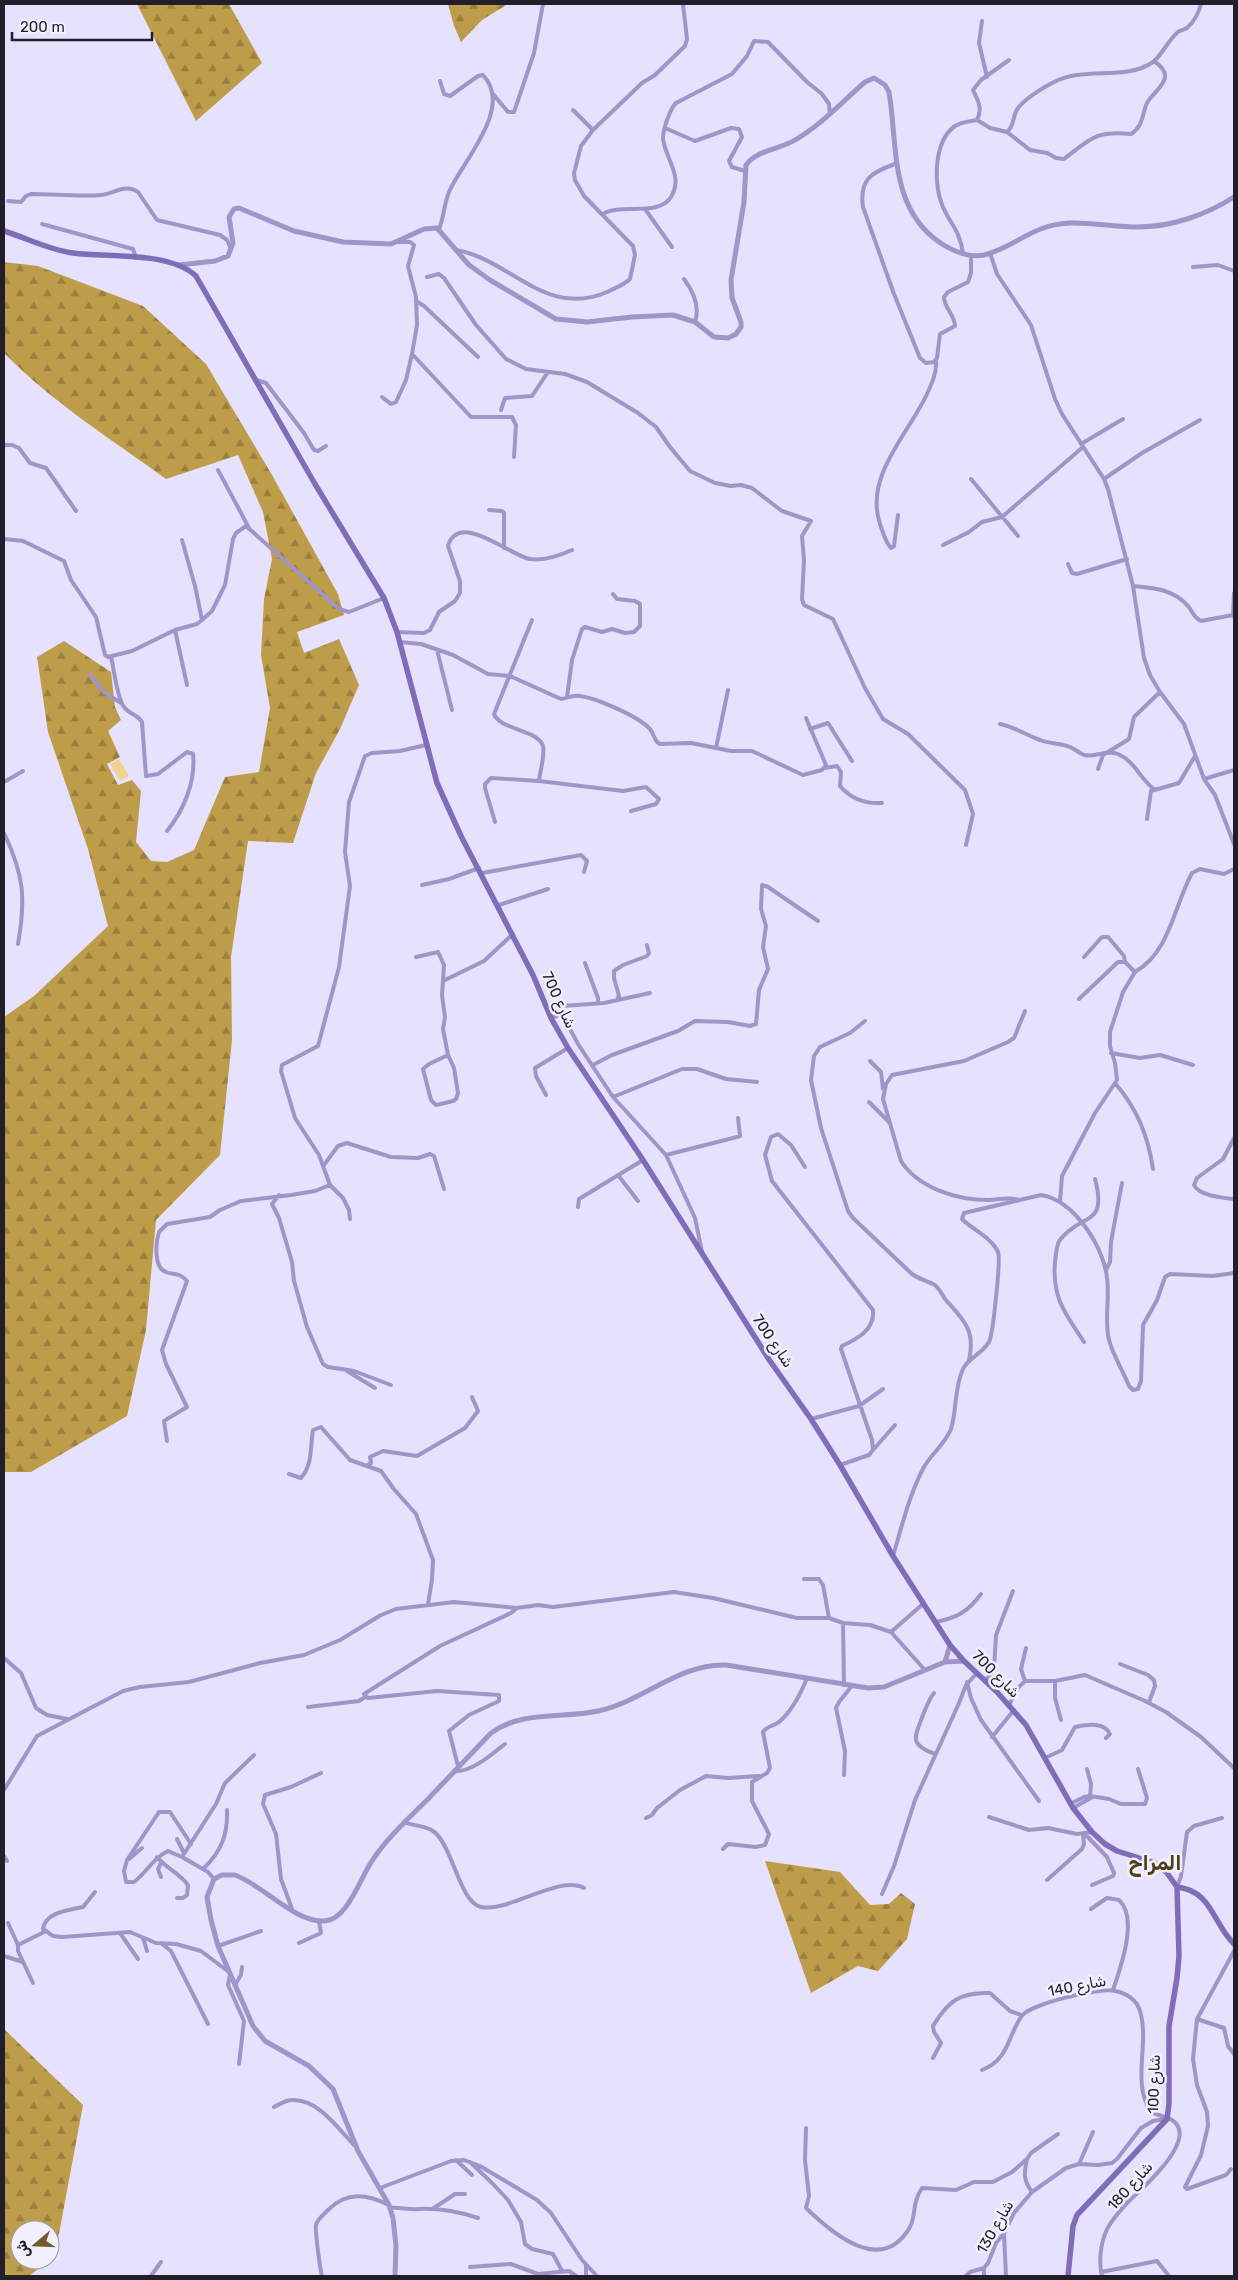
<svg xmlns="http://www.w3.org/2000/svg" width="1238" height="2280" viewBox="0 0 1238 2280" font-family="Rubik,'Noto Sans Arabic',sans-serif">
	<defs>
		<pattern id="forest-firs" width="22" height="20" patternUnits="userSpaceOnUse" patternTransform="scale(1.25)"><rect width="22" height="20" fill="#be9d4a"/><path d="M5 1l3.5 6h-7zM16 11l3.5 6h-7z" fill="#9a7f3e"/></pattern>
	</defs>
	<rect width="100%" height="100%" fill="#e6e1fc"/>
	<path fill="url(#forest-firs)" d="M137,4H229L262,63L196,121Z
		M448,4H508L482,20L461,42L454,26Z
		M4,262L38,266L143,306L206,364L272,475L338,594L344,615L297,632L304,653L339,639L359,685L340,729L316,773L293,843L248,841L231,957L232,1040L220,1155L156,1220L146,1330L127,1416L31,1472H4V1017L34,996L108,926L88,849L48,732L37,657L64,641L111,672L115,707L121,720L108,731L120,757L107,764L118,785L132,780L141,791L136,842L151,861L167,862L194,850L225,777L259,772L270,708L261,655L264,599L272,559L263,512L238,455L166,479C111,439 52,402 4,353Z
		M765,1861L840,1872L870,1905L889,1904L901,1893L915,1904L907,1939L878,1971L858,1966L811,1993Z
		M4,2029L83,2105L55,2255L50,2260V2230H20V2260H50L29,2276H4Z"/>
	<path fill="#efd390" d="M119,759L129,776L120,781L110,764Z"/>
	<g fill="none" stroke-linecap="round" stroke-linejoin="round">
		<path stroke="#a095c9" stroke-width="4" d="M982,21L979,43L987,77
			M493,94L508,112H514L534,53L543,4
			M573,110L593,130
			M977,120C983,108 978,101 973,90L981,80L1009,60
			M665,128L695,141L731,128L739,129L742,137L729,161L732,167L745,171
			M1007,132L1030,150L1047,153L1056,158L1064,159C1090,139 1096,130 1131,134C1143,127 1142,114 1147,103C1155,89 1179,78 1154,61
			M895,164C872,172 859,179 863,207L894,294L920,358L926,363L934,362L937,358L940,334L955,326C955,315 944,308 944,297L948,292L968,282L971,273V256
			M8,201L21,202L26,196L31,194C53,194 81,197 101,195C113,194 126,183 138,192L157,220L220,235L227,240L231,249
			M645,209L672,247
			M603,214C620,203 659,217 671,197C684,176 665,159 663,138C663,132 665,126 667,120C670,113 671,108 676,103L732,74L747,56L754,41L768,42L807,82L822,94L829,104L830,114
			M42,224L133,249L136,258
			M439,229C444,217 444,204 449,192C463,160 514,108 483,75L478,76L450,96L444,94L440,81
			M399,242H410L414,245L408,266L416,297L417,325L412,354L471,417H512L516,425L514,457
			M456,250C510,259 546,319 607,292C615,288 624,285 630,279L635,255L633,246L584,196L575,180L574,173L581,146L593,130L642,83L655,75L685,46L687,39L683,4
			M990,253L997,274L1031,325L1055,399L1062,414L1104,479L1108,489L1133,586L1144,658L1150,675L1160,692L1184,724L1204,779L1215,795L1234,844
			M963,254C960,228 948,223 941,202C934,180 934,141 955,126C961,122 971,121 977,120L990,128L1007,132C1015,126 1012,116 1018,108C1026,98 1041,89 1052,83C1085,65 1124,82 1153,62C1163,54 1168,40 1178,32C1181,30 1185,30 1188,27C1194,22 1199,12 1201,4
			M1193,267L1218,265L1234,271
			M427,277L439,274L444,278L476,325L506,359L526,369L565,374L587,382L638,413L656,427L670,447L690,471L715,483L731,486L741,485L752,488L782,511L811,521L802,536L804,560L802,599L804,605L833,619L865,688L883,719L908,734L965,790L973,814L966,845
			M684,279C693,291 700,307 695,322
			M416,301L424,306L478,357
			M256,380L266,383L304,433L314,450L318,451L326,446
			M382,397L391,404L396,402L406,380L412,354
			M501,410L505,398L532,396L548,372
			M1081,444L1123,419
			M4,445H12L19,448L30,463L46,468L76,511
			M218,470L249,528
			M971,479L1018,536
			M1104,479L1142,453L1200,420
			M489,510L502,511L504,513V548
			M898,515L894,546L891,548C885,542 883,532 880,524C864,476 908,435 927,394C932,383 937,372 936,361
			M4,539L23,541L64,561L71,580L96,617L105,655L108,657L132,651L175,630L197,624L202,620L212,611L225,585L233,539L236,533L246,526L339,609L349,612L384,598
			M182,540L195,586L202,620
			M943,545L969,532L982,522L1002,517L1083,447
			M1068,564L1072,573L1077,574L1127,559
			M1133,586C1154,588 1173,589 1188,606C1193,612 1194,618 1201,621L1233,615
			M1233,616L1234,593
			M532,620L494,714C500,730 539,730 543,746C545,756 540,771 539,781
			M175,630L187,685
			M397,632L424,633L430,630L439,612L455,601L460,593V581L448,546C459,510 510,556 530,559C545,561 559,556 572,550
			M400,642L421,644L453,655L488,674L510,676L561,699C568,698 572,695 580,696C596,698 638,716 650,729C653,733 654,738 657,742L660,744L691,743L731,751H752L803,775L822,770L826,765L806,718
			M437,650L452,710
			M111,657C114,669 117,698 124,707C129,714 138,715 142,722L146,776L158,774L187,752L193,754C196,781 184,810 167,831
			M90,675L105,693L121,703
			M567,697L572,660L582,629L585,627L602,632L612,629L625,633L634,632L640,626V604L635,601L617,599L613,594
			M1000,724C1015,727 1026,735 1040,740C1050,744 1061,743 1070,747C1075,749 1079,753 1084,755C1096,758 1106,749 1118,754C1135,761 1140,779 1154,789
			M810,729L828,723L852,761
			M716,748L728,690
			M825,768L837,766L841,772L840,786C851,799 865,804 882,803
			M1098,769L1103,755L1129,739L1134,717L1160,692
			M1204,779L1234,770
			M4,782L23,771
			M1147,819L1151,791L1179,783L1195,756
			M495,822L485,788V784L491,778L539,781L623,791L646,787L659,799L656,804L631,811
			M4,833C24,875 26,899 18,944
			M482,873L581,855L587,861L584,872
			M422,885L449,879L479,868
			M499,905L548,889
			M416,957L438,952L444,965L443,981
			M1084,957L1102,937H1108L1124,956L1125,962
			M585,963L598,998V1003
			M1079,999L1118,962H1125L1135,972C1170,952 1174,906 1192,873L1200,869L1224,874L1234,869
			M617,1000L619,996L614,978V971L623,965L647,956L649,953L647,945
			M562,1014L560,1008L562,1006L604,1003L650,993
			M551,1018L562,1014L578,1044L613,1097L666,1155L695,1218L702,1252
			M865,1021L850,1033L820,1047L814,1056L811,1080L821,1128L848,1211L853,1218L912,1274C919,1279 925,1280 933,1284C938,1286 942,1294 945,1299C963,1319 976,1330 969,1360
			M1111,1053L1140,1058L1160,1055L1193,1065
			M448,1055L429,1064L423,1069L431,1100L436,1105L453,1101L456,1099L458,1093L454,1068L448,1055L443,1029L445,1017L442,995L443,981L484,961L513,934
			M870,1061L881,1072L883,1089
			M593,1065L612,1055L678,1031L695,1021L728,1022L750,1026L756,1024L759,990L768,969L763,947L766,926L761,909L762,885L768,887L818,921
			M1115,1083C1137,1109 1148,1135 1153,1169
			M546,1095L536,1076L535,1068L568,1048
			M613,1097L682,1069H697L726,1079L757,1082
			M869,1102L890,1123
			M1234,1138L1223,1159L1197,1178L1194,1185C1199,1196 1223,1198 1234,1199
			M666,1155L737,1137L740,1136L738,1118
			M324,1165L338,1146L347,1143L391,1157L418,1158L430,1154L434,1156L444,1189
			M805,1167L791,1145L778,1134L771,1137L765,1155L772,1181L873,1310C875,1330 857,1339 842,1346L841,1349L872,1440L873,1450L869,1455L840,1465
			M618,1175L638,1201
			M279,1195L272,1204L279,1218L292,1262L294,1281L307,1327L323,1364L328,1367L354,1371L391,1385
			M1019,1200C1008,1196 999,1200 988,1200C957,1200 918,1188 901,1161L883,1099L886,1084L892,1075L964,1061L1008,1042L1014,1038L1025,1011
			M1060,1202L1062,1176L1095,1113L1117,1080L1115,1063L1110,1046V1032L1123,992L1135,972
			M578,1207L579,1199L643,1160
			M350,1219L349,1210L343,1198L330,1185L319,1155L295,1118L281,1071L282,1065L318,1046L339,967L350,886L345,852L349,802L365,756L372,753L400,751L426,745
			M1106,1270L1110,1262L1111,1242L1122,1183
			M1084,1342C1065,1313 1052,1298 1055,1262C1056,1255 1056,1245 1060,1240C1081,1212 1108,1228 1095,1179
			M347,1371L375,1388
			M811,1419L859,1406L883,1389
			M167,1441L164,1421L187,1407L166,1364L162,1350L187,1281C181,1273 174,1275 166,1272C153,1268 156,1241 159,1232L167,1224L210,1217L220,1210L241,1201L291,1195L315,1191L330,1185
			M873,1450L895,1425
			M368,1465L371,1463L370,1457L383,1451L417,1456L465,1428L478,1411L472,1397
			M289,1474L301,1478C313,1464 310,1447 313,1430L321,1427L350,1460L381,1471L393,1488L416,1514L433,1560L432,1580L428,1604
			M893,1556C902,1526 909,1495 924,1467C932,1453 945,1444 951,1429C957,1410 954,1388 963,1369C968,1358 982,1354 989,1342C993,1335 1001,1258 998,1252C992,1238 973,1230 962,1219L964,1213L1041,1195C1074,1200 1104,1247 1107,1278C1110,1298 1104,1320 1109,1340C1113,1355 1123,1371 1129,1386L1133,1390L1138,1389L1141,1381L1143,1325L1157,1300L1165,1277L1170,1274L1213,1276L1234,1273
			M804,1579H819L823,1585L829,1618
			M936,1622C956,1618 968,1612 981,1594
			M843,1623L844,1685
			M891,1632L924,1603
			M4,1658L21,1673L36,1708L47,1715L67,1719
			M1120,1664L1148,1675L1154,1680L1155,1686L1149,1702
			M986,1680L994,1670L996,1635L1013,1591
			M1025,1681L1021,1669L1026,1648
			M1055,1681V1698L1061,1720
			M967,1682L971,1698L981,1720L1039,1801
			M934,1693C929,1699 926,1708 923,1715C915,1737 908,1744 935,1754
			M1009,1705L1018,1688L1025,1681H1055L1085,1675L1145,1701L1166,1712L1201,1737L1234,1768
			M308,1707L359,1701L365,1697
			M992,1737L1014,1710
			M1045,1758L1062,1750L1075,1727C1086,1725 1104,1721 1110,1734L1106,1738
			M458,1766L449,1731L469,1715L499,1701V1695L437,1691L368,1698L364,1694L440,1646L511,1613L517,1608
			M1087,1769L1091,1784L1090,1798
			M454,1771C471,1773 492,1754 505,1744
			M844,1775L845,1751L836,1708L839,1702L851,1687
			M4,1790L37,1736L123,1691L140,1687L189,1682L260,1663L304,1655L340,1640L381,1615L396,1609L454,1602L517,1608L538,1605L553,1607L674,1592L713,1598L797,1618H829L843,1623L870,1625L891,1632L924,1669
			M1070,1804L1084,1797L1090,1796L1109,1799L1121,1804H1145L1147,1798L1138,1769
			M1073,1808L1091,1798
			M989,1817L1029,1830L1048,1828L1077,1834L1092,1832
			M646,1818L652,1815L657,1808L680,1790L706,1776L728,1778L759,1776
			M404,1822C413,1826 427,1826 433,1831C453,1845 459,1902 481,1907C508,1913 560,1874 584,1888
			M1085,1834L1107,1857L1114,1873L1113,1876L1092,1885
			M177,1839L184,1853
			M723,1849L728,1844L756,1847L765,1845L769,1834L752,1801V1782L767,1773L770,1768L763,1732C767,1726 774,1726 779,1722C792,1711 801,1693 807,1678
			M4,1856L7,1861
			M157,1857C166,1868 179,1873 188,1885L187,1895L183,1898H177
			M182,1857L168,1851C153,1858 147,1872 134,1882H126L124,1871L127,1860L159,1812H170L191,1844
			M129,1859L142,1848
			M203,1869C221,1852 228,1835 227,1810
			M161,1877L158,1869L161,1863
			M214,1879L208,1872L182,1857L216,1804L225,1783L254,1755
			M1047,1880L1082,1849L1084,1844L1083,1834
			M1177,1887L1181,1876L1187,1832L1194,1826L1222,1818
			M95,1892L83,1907C70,1910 45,1912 43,1929L53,1936L62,1937L130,1932L156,1943L176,1944L201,1951L229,1972
			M882,1894L894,1866L915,1800L959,1703L966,1685L977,1673
			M292,1909L281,1879L276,1834L263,1804L265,1795L291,1787L321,1773
			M1091,1909L1107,1898L1119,1900C1139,1918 1120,1969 1113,1990
			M8,1923L18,1945
			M120,1933L138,1959
			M143,1938L147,1951
			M299,1943L321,1933L319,1921
			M162,1944L171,1951L208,2024
			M218,1946L261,1931
			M4,1956L23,1962
			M230,1975L228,1985L244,2021L239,2064
			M33,1983L18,1951V1945L46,1931
			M235,1985L241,1975L242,1967
			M1197,2019L1224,2028L1228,2046L1234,2054
			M933,2058L941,2043L934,2032L933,2026C948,2001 960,1992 990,1993L1010,2011L1021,2015
			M982,2070C1009,2059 1007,2038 1021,2017C1028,2004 1101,1987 1115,1991C1126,1993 1137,2000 1140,2011C1150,2044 1131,2082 1151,2112C1157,2115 1167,2117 1172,2120C1201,2139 1139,2191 1127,2203C1121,2209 1115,2217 1110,2224C1101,2238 1098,2260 1102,2276
			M274,2107C280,2104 286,2100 292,2100C319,2099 338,2129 354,2145
			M806,2128L805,2160L809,2196L806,2208C833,2234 882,2276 910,2227C917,2213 911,2205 922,2188L956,2190L974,2182H993L1012,2172L1027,2159C1024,2173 1023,2180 1032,2192
			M1027,2159L1031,2153L1058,2134
			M456,2160L472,2175
			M470,2162L492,2183L508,2200L521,2222L525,2244L532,2249L553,2254L562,2271
			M1079,2164L1093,2132
			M1231,2169L1226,2175L1187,2189L1185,2187L1201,2155L1208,2126L1207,2112L1197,2085L1193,2059L1197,2019L1234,1951
			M380,2188L451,2161L464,2160L480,2166L537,2200L551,2213L582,2260L597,2276
			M390,2208C401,2207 408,2210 418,2209C439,2208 457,2211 478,2218
			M434,2208L455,2194H465
			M1004,2234L1006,2276
			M470,2267L511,2264L538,2274L569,2271L576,2276
			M984,2268V2276
			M1101,2272L1157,2261L1169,2276
			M151,2276L161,2262
			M322,2276C320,2269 315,2231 316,2225C317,2220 324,2214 328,2210C347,2191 367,2194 389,2205
			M586,2276V2264
			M966,2276L970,2272L984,2268L988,2263L996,2243L1004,2233L1014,2213L1032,2192L1066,2168L1079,2164L1098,2165L1112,2163L1117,2159L1141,2128L1153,2121L1165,2119"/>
		<path stroke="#a095c9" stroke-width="5" d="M179,265L215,261L228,256L233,243L229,217L234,209L239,208L294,231L343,242L391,244L424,229L437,228L469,265L490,280L556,319L587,322L632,317L673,315L695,322L714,337L728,338L736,334L741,327V322L732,298L731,280L744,202L746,165C756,150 781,149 795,140C821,125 842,102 865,82L874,78L885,85L889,92C898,146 889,210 942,244C955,252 969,258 984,255C1016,247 1031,225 1069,223C1092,222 1115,227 1138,227C1171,227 1206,215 1234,197
			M945,1662L950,1645
			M395,2276L396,2246L393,2218L389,2205L358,2151L333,2089L309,2066L265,2041L253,2026L218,1946L211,1920L207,1897L214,1879L222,1875H235C263,1885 295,1923 325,1921C348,1920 361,1875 374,1858C389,1836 409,1818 428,1799C449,1777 470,1755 491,1733C523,1710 562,1719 598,1711C642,1702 679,1663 726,1665L868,1688L884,1687L945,1662L964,1661"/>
		<path stroke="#7f6db9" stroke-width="5.5" d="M4,231C27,238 49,250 73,253C109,258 169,251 196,276L315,484L384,598L397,632L437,783L461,836L533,975L551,1018L568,1048L643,1160L770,1361L811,1419L840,1465L893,1556L950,1645L964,1661L997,1692L1026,1725L1073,1808L1092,1832L1105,1844L1117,1851L1155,1863L1167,1873L1177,1887L1179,1956L1177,1978L1169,2026V2104L1167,2119L1077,2215L1073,2226L1068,2276
			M1177,1887C1212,1891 1212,1922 1234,1944"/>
	</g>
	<g text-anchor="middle" stroke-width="5" stroke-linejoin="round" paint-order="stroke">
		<g font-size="15" fill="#221f2b" stroke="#f3f0fe">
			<text transform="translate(559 1000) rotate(65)" y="5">شارع 700</text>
			<text transform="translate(773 1341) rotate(56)" y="5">شارع 700</text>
			<text transform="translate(996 1674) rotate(45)" y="5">شارع 700</text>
			<text transform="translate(1077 1986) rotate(-11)" y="5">شارع 140</text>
			<text transform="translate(1154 2084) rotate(-88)" y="5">شارع 100</text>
			<text transform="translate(1130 2186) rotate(-48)" y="5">شارع 180</text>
			<text transform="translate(995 2227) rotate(-60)" y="5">شارع 130</text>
		</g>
		<g font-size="20" font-weight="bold" fill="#504119" stroke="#f3f0fe">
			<text x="1155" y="1870">المراح</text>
		</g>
	</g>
	<rect width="1238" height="2280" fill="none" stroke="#221f2b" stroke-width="10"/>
	<g transform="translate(35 2245) rotate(251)"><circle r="24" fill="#f3f0fe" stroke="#9f9caa"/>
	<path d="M0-4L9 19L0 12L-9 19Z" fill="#715d2c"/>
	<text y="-8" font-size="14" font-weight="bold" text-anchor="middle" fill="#221f2b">ش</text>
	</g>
	<path d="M12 32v8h140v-8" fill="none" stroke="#221f2b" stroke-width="2.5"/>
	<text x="20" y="32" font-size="15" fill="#221f2b" stroke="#f3f0fe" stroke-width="4" paint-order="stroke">200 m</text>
</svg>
